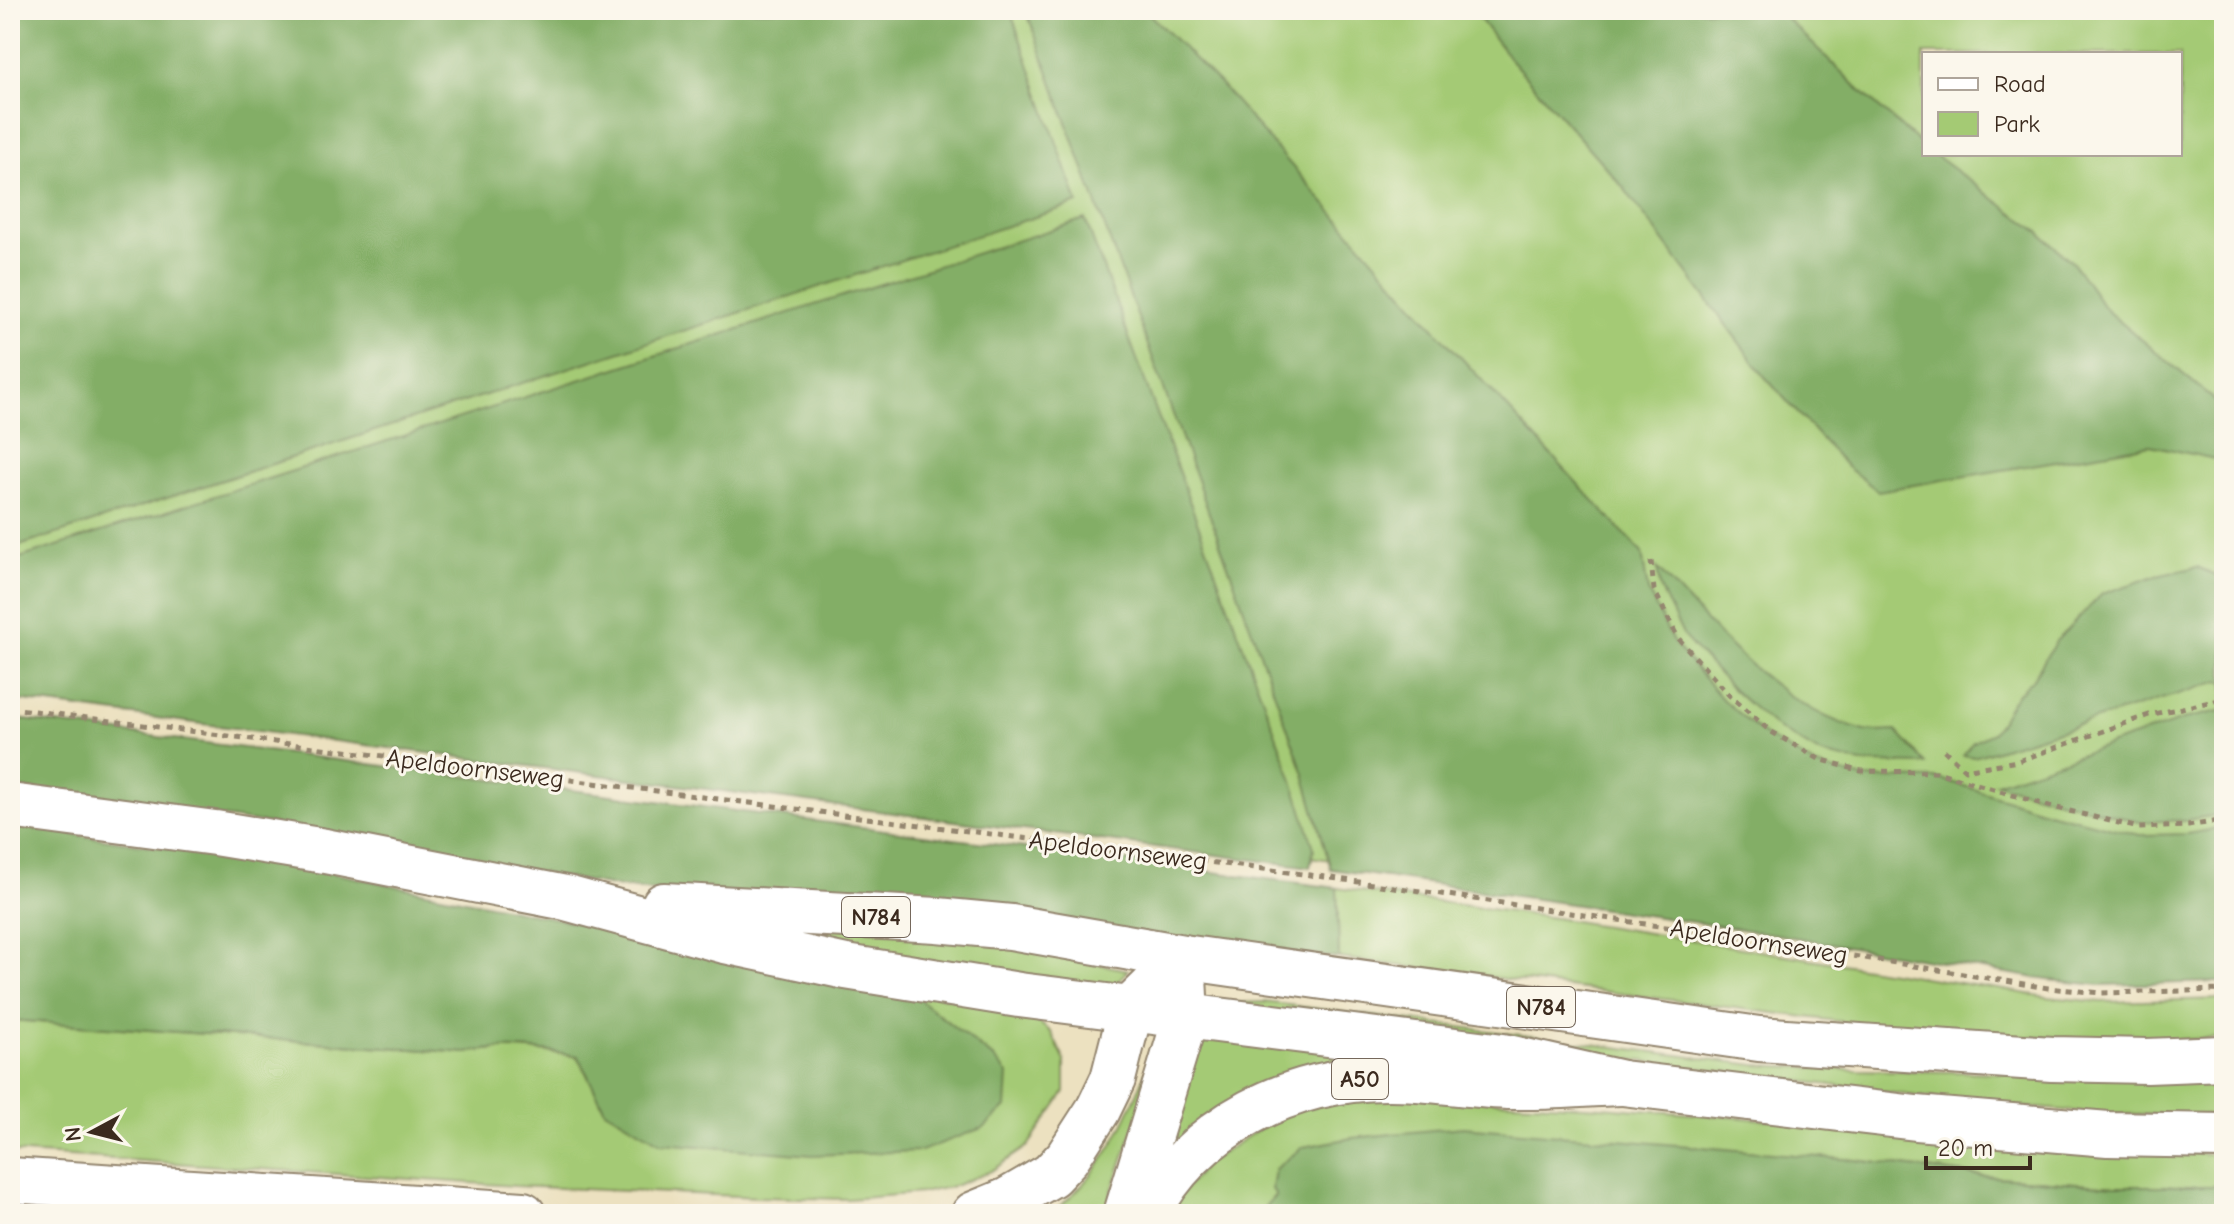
<svg xmlns="http://www.w3.org/2000/svg" width="2234" height="1224" viewBox="0 0 2234 1224" font-family="'Comic Neue',sans-serif">
	<rect width="100%" height="100%" fill="#fbf7ec"/>
	<filter id="ink" filterUnits="userSpaceOnUse"><feTurbulence type="fractalNoise" baseFrequency=".0125" numOctaves="2"/><feDisplacementMap in="SourceGraphic" scale="16" xChannelSelector="R" yChannelSelector="G"/><feConvolveMatrix kernelMatrix="1 2 1 2 8 2 1 2 1" color-interpolation-filters="sRGB"/></filter>
	<filter id="wash" filterUnits="userSpaceOnUse"><feTurbulence type="fractalNoise" baseFrequency=".006" numOctaves="4" result="noise"/><feDisplacementMap in="SourceGraphic" scale="32" xChannelSelector="R" yChannelSelector="G"/><feGaussianBlur stdDeviation="1.8" result="paint"/><feColorMatrix in="noise" values="0 0 0 0 0 0 0 0 0 0 0 0 0 0 0 0 0 1.4 0 .05"/><feComposite in="paint" operator="in"/></filter>
	<g filter="url(#wash)">
		<rect width="100%" height="100%" fill="#ece1c0"/>
		<path fill="#a4ca74" stroke="#707a49" stroke-width="2" fill-rule="evenodd" d="M10,10H2224V971L1573,895L901,798L10,685ZM1924,54H2180V154H1924Z
			M1337,888L1555,918L2047,997L2102,1002L2224,999V1038L2146,1041L2023,1037L1900,1029L1339,958Z
			M719,921L937,932L1128,970L1109,991L911,966Z
			M907,990L1027,1013L1051,1032L1065,1061V1092L1028,1146L991,1171L954,1186L921,1193L848,1199L759,1197L515,1186L10,1152V1020L467,1053C502,1045 543,1050 578,1057L605,1110L995,1059Z
			M1265,1002L1755,1065L1856,1070L2224,1077V1116L2108,1114L1964,1102L1234,1009L1236,1003Z
			M1198,1030L1391,1063L1165,1162Z
			M1151,1058L1155,1067L1104,1214H1049C1103,1176 1129,1119 1151,1058Z
			M1394,1095L1601,1107L2224,1155V1186H2115L1983,1176L1855,1160L1606,1140L1276,1194L1264,1208L1262,1214H1164L1206,1164L1288,1110Z"/>
		<path fill="#83ae66" stroke="#5f6c42" stroke-width="2" d="M10,10H1010L1078,203L10,549Z
			M1026,10H1145L1219,83L1442,337L1642,553L1648,591L1673,642L1723,700L1764,735L1816,766L1863,778L1941,779L2048,812L2140,835L2186,834L2224,828V982L2100,985L2048,980L1768,933L1331,869L1304,774Z
			M1473,10H1778L1864,94L1924,147V154H1933L2039,232L2073,263L2106,310L2212,398L2224,412V461L2150,445L1878,491L1847,467L1765,377L1623,187L1512,61Z
			M1085,219L1292,778L1314,848L1310,867L10,699V561Z
			M2197,567L2224,578V684L2220,681L1974,757L1963,755L1973,742L1993,733L2017,694L2032,680L2056,641L2102,594L2152,577Z
			M1657,568C1715,630 1778,709 1865,731C1874,733 1886,731 1896,731L1926,764L1861,763L1821,754L1774,726L1733,690L1684,637L1660,588Z
			M2224,710V814L2187,820L2139,822L1996,783L2189,718Z
			M10,718L1337,888L1339,958L702,897L612,886L326,832L10,787Z
			M10,825L323,871L907,990L995,1059L1008,1074L1006,1107L985,1127L921,1151L812,1155L661,1143L605,1110L578,1056C543,1050 502,1045 467,1053L10,1020Z
			M1463,1127L1855,1160L1983,1176L2115,1186H2224V1214H1442C1435,1209 1424,1210 1416,1214H1262L1264,1208L1276,1195L1272,1189L1275,1169L1303,1147L1352,1138Z"/>
	</g>
	<g filter="url(#ink)">
		<g fill="none" stroke-linecap="round" stroke-linejoin="round">
			<g stroke="#94866f" stroke-width="48">
				<path id="primary" d="M10,806L215,833L325,851L566,898L725,941L846,967L1019,995L1503,1056L1622,1083L1916,1118L2108,1134L2224,1136
					M664,905L937,920L1011,927L1183,957L1759,1039L2052,1059L2147,1061L2224,1058"/>
			</g>
			<g stroke="#94866f" stroke-width="48">
				<path id="highway" d="M10,1180L523,1214
					M974,1214L1008,1200L1051,1175L1067,1158L1098,1110L1113,1079L1131,1008L1183,957
					M1126,1214L1186,1016L1183,957
					M1148,1214C1193,1125 1294,1077 1390,1078C1431,1078 1471,1086 1512,1087C1548,1088 1585,1084 1622,1083"/>
			</g>
			<path stroke="#94866f" stroke-width="5" stroke-dasharray="6 6" stroke-linecap="butt" d="M1651,561L1654,590L1678,638L1729,695L1770,731L1819,759L1861,771L1937,772L2049,806L2139,828L2188,826L2224,820
				M10,708L1318,876L1768,942L2048,988L2101,993L2224,990
				M1944,750L1965,770L2018,761L2149,715L2224,699"/>
			<use href="#primary" stroke="#fff" stroke-width="44"/>
			<use href="#highway" stroke="#fff" stroke-width="44"/>
		</g>
	</g>
	<g text-anchor="middle" stroke-width="6" stroke-linejoin="round" paint-order="stroke">
		<g fill="#fbf7ec" stroke="#75685c" stroke-width="2">
			<rect x="842" y="897" width="68" height="40" rx="6"/>
			<rect x="1507" y="987" width="68" height="40" rx="6"/>
			<rect x="1332" y="1059" width="56" height="40" rx="6"/>
		</g>
		<g font-size="24" font-weight="bold" fill="#3b2a1e">
			<text x="876" y="925">N784</text>
			<text x="1541" y="1015">N784</text>
			<text x="1360" y="1087">A50</text>
		</g>
		<g font-size="26" fill="#3b2a1e" stroke="#fbf7ec">
			<text transform="translate(475 768) rotate(7)" y="9">Apeldoornseweg</text>
			<text transform="translate(1118 850) rotate(7)" y="9">Apeldoornseweg</text>
			<text transform="translate(1759 941) rotate(9)" y="9">Apeldoornseweg</text>
		</g>
	</g>
	<rect width="2234" height="1224" fill="none" stroke="#fbf7ec" stroke-width="40"/>
	<rect x="1922" y="52" width="260" height="104" fill="#fbf7ec" stroke="#aea59a" stroke-width="2"/>
	<rect x="1938" y="78" width="40" height="12" fill="#ffffff" stroke="#aea59a" stroke-width="2"/>
	<text x="1994" y="92" font-size="24" fill="#3b2a1e">Road</text>
	<rect x="1938" y="112" width="40" height="24" fill="#a4ca74" stroke="#aea59a" stroke-width="2"/>
	<text x="1994" y="132" font-size="24" fill="#3b2a1e">Park</text>
	<g transform="translate(92 1132) rotate(263)" stroke="#fbf7ec" stroke-width="6" paint-order="stroke">
	<path d="M0-6L14 30L0 20L-14 30Z" fill="#3b2a1e"/>
	<text y="-12" font-size="22" font-weight="bold" text-anchor="middle" fill="#3b2a1e">N</text>
	</g>
	<path d="M1926 1156v12h104v-12" fill="none" stroke="#3b2a1e" stroke-width="4"/>
	<text x="1938" y="1156" font-size="24" fill="#3b2a1e" stroke="#fbf7ec" stroke-width="6" paint-order="stroke">20 m</text>
</svg>
